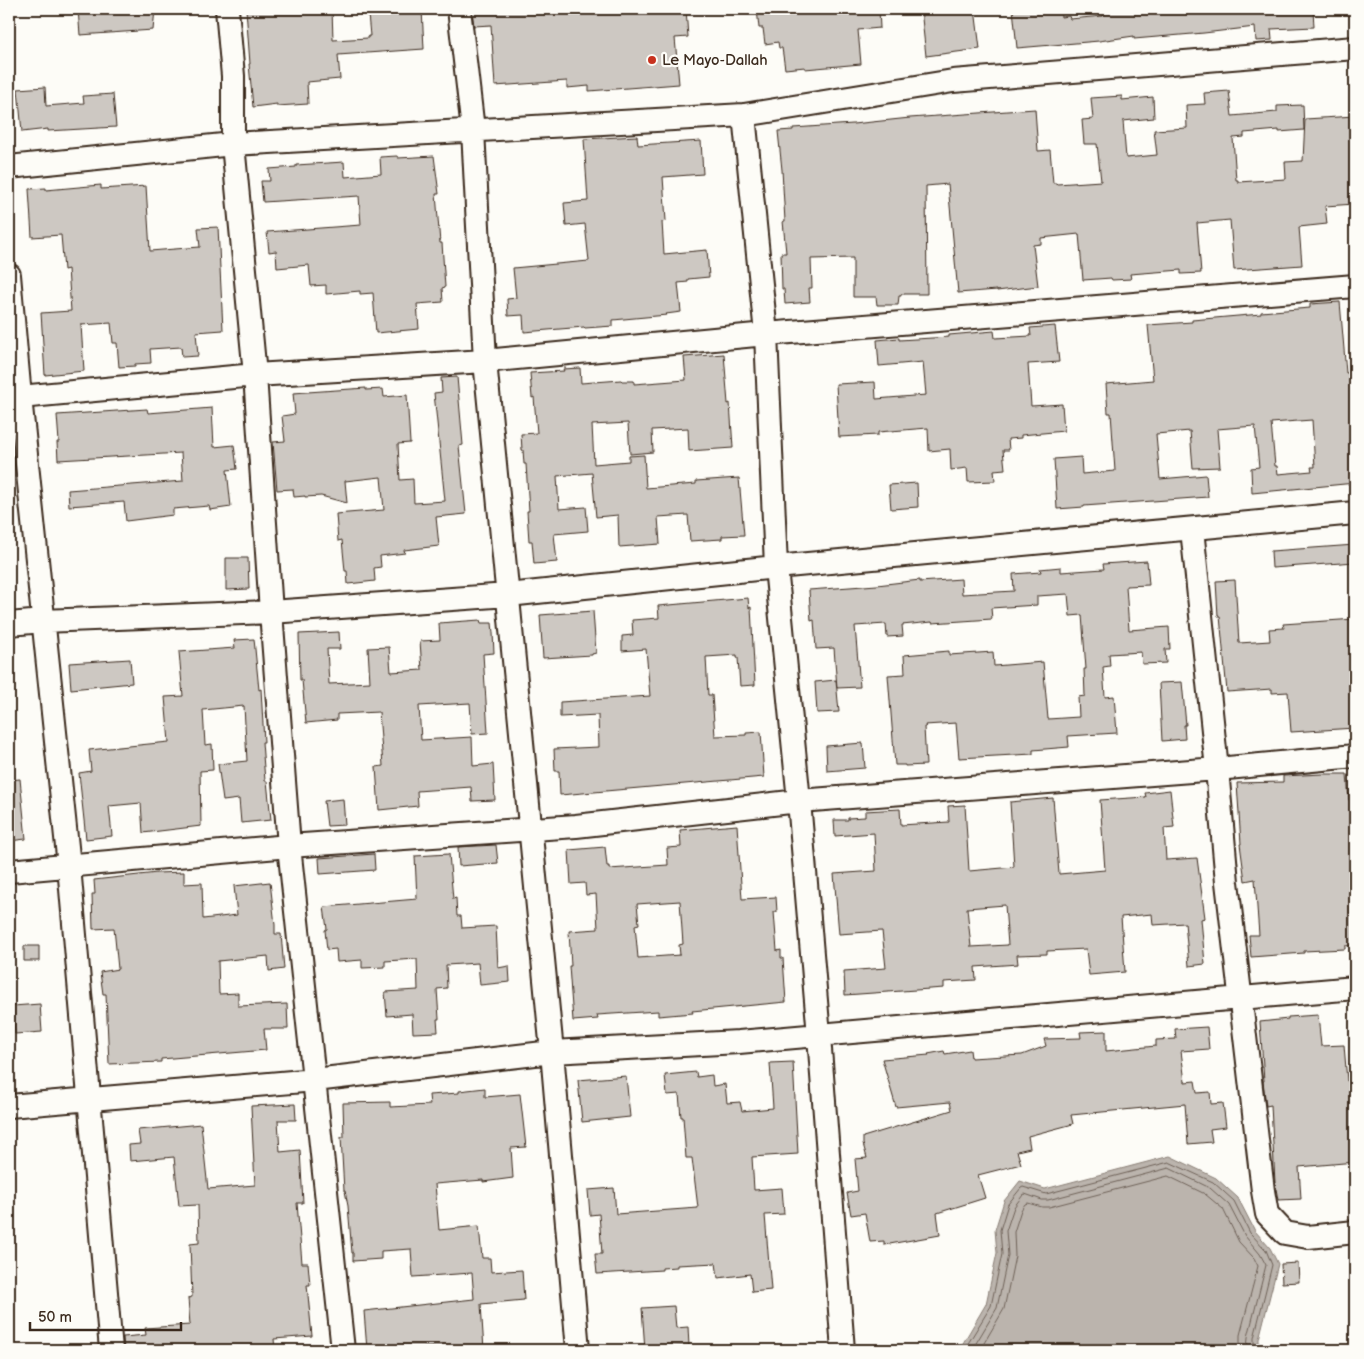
<svg xmlns="http://www.w3.org/2000/svg" width="1364" height="1359" viewBox="0 0 1364 1359" font-family="'Balsamiq Sans',sans-serif">
	<rect width="100%" height="100%" fill="#fdfcf7"/>
	<filter id="ink" filterUnits="userSpaceOnUse"><feTurbulence type="fractalNoise" baseFrequency=".02" numOctaves="2"/><feDisplacementMap in="SourceGraphic" scale="10" xChannelSelector="R" yChannelSelector="G"/><feConvolveMatrix kernelMatrix="1 2 1 2 8 2 1 2 1" color-interpolation-filters="sRGB"/></filter>
	<g filter="url(#ink)">
		<path fill="#bbb4ad" stroke="#887d74" d="M1170,1156L1216,1178L1238,1198L1255,1231L1270,1248L1278,1264L1259,1339V1350H959L986,1304L997,1253L995,1230L1004,1201L1020,1181L1045,1189Z"/>
		<g fill="none" stroke-linecap="round" stroke-linejoin="round">
			<path stroke="#6e6157" stroke-width="1" d="M964,1350L991,1306L1002,1254L1000,1230L1008,1204L1021,1188L1023,1187L1046,1194L1169,1162L1213,1182L1234,1201L1250,1233L1266,1250L1272,1265L1254,1338V1350
				M972,1350L997,1308L1008,1255L1006,1231L1014,1207L1023,1195L1025,1194L1042,1200H1048L1169,1168L1210,1188L1229,1205L1245,1236L1260,1254L1266,1265L1248,1337L1247,1350
				M980,1350L1004,1309L1015,1256L1014,1232L1021,1210L1025,1204L1028,1203L1042,1207H1049L1168,1176L1205,1194L1223,1209L1239,1242L1254,1258L1258,1266L1240,1335V1350"/>
		</g>
		<path fill="#cdc8c2" stroke="#3b2a1e" fill-rule="evenodd" d="M78,9H155L153,30L80,35Z
			M246,9H332L333,40L368,38V36H370L368,14H375V9H422L424,49L338,55L340,79L307,82L308,104L277,106V104L253,107L249,64H250Z
			M498,9H548L549,11L579,9H686L688,37L675,38L679,84L589,91V86L567,88V81L495,86L491,25L474,26L472,11Z
			M757,9H879L880,28L858,30L861,64L805,69V67L785,69L782,48H779L778,42L765,44L763,28H759Z
			M921,9H975L980,49L926,56Z
			M1013,9H1060L1061,17L1069,16L1070,19L1103,16L1102,11L1123,9H1269V12L1313,10L1314,27L1271,29L1272,40L1256,41L1255,27L1204,33L1134,39V36L1099,41L1017,48Z
			M45,87L46,106L84,103L83,96L113,94L116,127L48,131V129L22,132L18,89Z
			M1229,91L1232,116L1277,112V106L1303,105L1304,130L1279,132V130L1244,133V137L1233,138L1236,180H1238V182L1286,179L1285,162L1303,161L1305,119L1355,116V204L1325,206L1327,224L1299,227L1302,265L1234,270L1230,220L1197,223L1201,273L1181,274V270L1130,274L1131,279L1112,280L1111,278L1083,280L1079,234L1041,238V244L1033,245L1038,286L997,291V290L958,293L948,184L926,186L927,294H901V296H899L898,305H877L876,297H853V258L811,259L812,288H809L810,302L785,304L784,289H782L781,253H786L783,221H785L782,170L778,131L793,130V128L853,124L910,118L1035,109L1038,151L1050,150L1053,183H1056L1057,184L1101,181L1097,144H1084L1082,120L1093,119L1091,98L1122,96V100L1153,97L1154,118L1123,121L1126,158L1157,155L1154,130L1187,128L1186,105L1205,104L1204,93Z
			M637,136L638,145L701,141L703,174L663,177L666,221L662,222L664,254L707,250L709,277L688,279V282L678,283L681,312L666,314L667,315L613,320V326L585,328L584,327L524,332L523,315L508,316L507,299L516,298L513,268L589,261L585,224L566,226L564,203L588,201L584,139Z
			M397,156L398,158L434,156L439,194H436L440,243H442L445,287L442,288L443,302L417,304L419,329L376,333L373,293L360,294V291L326,294V285L311,286L309,265L277,268L276,251L269,252L267,232L361,225L359,196L263,202L261,181H270L269,169L296,167V165L344,162L345,177L381,174L380,157Z
			M101,185V189L146,186L150,251L200,247L198,228L218,227L223,330L196,332L198,356L182,357L181,347L150,349L151,363L135,364V366L119,367L117,343H113L111,323L81,325L84,371L45,375L41,313L71,311L68,269L64,270L61,235L32,237L29,189L46,188V190Z
			M1340,302L1346,373L1355,372V483L1252,493L1251,468L1259,467L1255,426L1217,429L1220,467L1193,468L1190,431L1156,434L1160,479L1206,475L1208,497L1084,506V507L1057,509L1054,459L1081,457L1082,474L1115,471L1111,413H1108L1106,384L1153,380L1148,325L1192,322V320L1261,314V312L1310,308V304ZM1312,420L1315,467H1311L1312,471L1278,474L1277,466H1275L1271,423Z
			M1055,326L1059,362L1028,364L1031,406L1062,404L1064,431L1021,435V438L1008,439L1009,450H1003L1005,469L994,470L995,481L968,482L967,468L951,470L950,449L929,451L928,428L878,432V435L839,437L836,384L875,382L876,399L926,395L923,362L879,366L877,340L899,338V340L949,337V335L994,331L995,338L1031,336L1030,328Z
			M724,354L728,404L730,403L733,448L689,451L688,428L652,430L653,452L630,454L628,423L592,425L594,464L629,461V456L644,455L646,488L696,484V481L739,478L744,535L722,536V539L690,541L688,515L658,517L660,544L619,547L618,515L596,517L592,473L557,476L559,509L586,507L588,531L554,534L557,562L534,564L532,541H529L527,511H529L526,464H524L523,450H522L521,434L537,433L534,397L532,398L530,373L564,371L563,369L580,368L581,383L621,380L622,381H634V384L686,380L684,357Z
			M457,377L463,445L459,446L466,514L436,517L439,546L404,550L405,553L380,556L381,567L374,568L375,581L348,584L347,571H345L342,540L338,541L336,514L384,510L381,477L345,481L347,503L321,496L305,497V496L294,497L293,489L277,490L273,442L285,441L282,416L295,414L293,393L366,388V390L383,389L384,397L407,395L410,443L398,444L400,480L413,479L414,503L445,501L434,393L442,392L441,378Z
			M212,408L214,447L234,445L237,469L227,470L231,507L210,510L209,506L173,509V515L126,521L124,502L69,506L68,490L183,481L181,453L58,460L57,442H59L57,415L147,409L148,413Z
			M917,483L918,507L891,509L889,485Z
			M1355,545V562L1272,568L1271,551Z
			M226,558H248L249,589L226,590Z
			M1147,561L1149,585L1126,586L1129,630L1169,627L1170,649H1165L1166,663L1142,664L1141,652L1109,654L1110,666L1103,667L1105,697L1114,696L1117,733L1068,736L1069,747L1033,750V754L959,758L956,723L925,725L926,727H924L926,765L905,766V765H895L888,675L905,674L904,655L949,651V655L993,652L994,666L1043,662L1048,719L1079,717L1078,697L1085,696L1084,669H1086L1082,615L1070,616L1068,594L1037,596V605L991,608L992,619L932,623V622L902,625L903,636L887,637L886,624L855,626L860,687L837,688L834,648L816,649L814,620L811,621L809,590L877,585L920,580V582L961,579L962,594L1014,591L1013,574L1041,572L1040,569L1061,567V572L1104,569L1103,564Z
			M1235,580L1239,643L1270,641L1269,629L1284,628L1283,624L1355,619V728L1291,732L1288,692L1272,693V689L1227,692L1220,616H1218L1216,581Z
			M748,598L749,608L751,607L755,685L740,686L738,658H737V655L706,657L708,695H712L715,736L746,735V733L761,732L764,777L560,795L559,771H555L554,749L599,747L598,715L560,717V702L650,696L646,649L622,651V636L633,635L632,620L659,618L658,606Z
			M593,611L596,653L592,654V655L543,658L540,615Z
			M480,620L481,623H492L493,633L494,653L483,654L488,733L472,734L470,703L419,706L421,740L472,737L473,766L493,764L495,800L472,801L471,787L417,791L418,806L379,810L376,767L383,766L379,712L337,714V720L306,723L302,680H300L299,634L339,632L340,649H327L329,684L370,682L368,648L389,647L391,672L422,670L420,641L440,640L439,623Z
			M254,639L259,690L261,689L264,742H262L265,781H267L271,820L241,823L239,799L223,801L218,764L247,761L244,706L203,710L205,745L212,744L213,770L200,771L201,826L143,833L141,803L109,806L112,836L86,839L79,773L91,771L89,750L169,742L165,697L183,696L179,652L235,648L234,640Z
			M130,659L132,683L71,689L69,663Z
			M836,680L839,712L817,713L815,682Z
			M1182,682L1186,725H1184L1185,739L1162,741L1159,683Z
			M863,743L865,768L827,771L826,746Z
			M1323,774H1347L1349,800H1353L1355,826V945L1345,946V949L1304,951V953L1251,957L1249,935H1259L1255,879L1245,881L1240,844H1241L1237,783L1283,782V776Z
			M20,779L26,839L9,841V780Z
			M1170,790L1174,827L1164,828L1166,860L1197,858L1205,918L1201,919L1205,964L1189,966L1185,923L1153,925L1152,914L1121,917L1125,972L1089,975L1086,949L1047,951V954L1017,955L1018,964L975,967L976,980L944,982V988L845,995L844,971L886,968L882,931L839,934L834,874L876,871L874,833L835,836L834,820H848V818L865,817V811L900,809L901,825L949,822L948,806L965,805L969,871L1014,867L1010,802L1053,798L1059,874L1105,870L1100,800L1146,797L1145,793ZM1005,905L1008,945L971,947L967,908Z
			M343,799L345,825L327,826L324,801Z
			M737,825L742,899L776,897L777,912H774L777,951L781,950V958H783L786,1002L692,1011L693,1013L658,1016V1011L597,1015L598,1019L573,1021L569,966H571L569,931L598,929L596,894L586,895L585,883L571,884L569,850L605,847L607,866H609V869L668,865L667,848L681,847L680,830ZM680,901L683,944L679,945L680,955L638,958L635,925L639,924L637,904Z
			M496,845L498,863L459,866L458,847Z
			M374,854L375,870L320,874L319,858Z
			M449,854L453,899L456,898L457,916H461L462,928L496,926L498,968L509,966L510,982L480,985L478,963L446,965L447,988L437,989L439,1019H437L438,1032L413,1033L412,1014L387,1016L385,992L418,990L417,959L385,961V967L362,968V960L337,962L336,949L327,950L325,930L327,929L324,907L417,899L415,856Z
			M184,872V884L202,883L203,919L237,915L234,886L270,882L275,925V934H281L284,969L269,971L268,956L218,961L219,994L238,993V1006L287,1004L288,1029H264L266,1050L161,1059V1062L109,1064L106,994H103L100,972L118,969L114,928L93,929L92,894H95L94,880L157,873Z
			M24,946H39V961H24Z
			M40,1004L42,1032L15,1034L13,1006Z
			M1318,1015L1321,1046L1344,1045L1347,1081H1355V1162L1299,1167L1301,1199L1278,1200L1275,1183L1271,1105L1266,1106L1263,1081H1264L1260,1022L1288,1019V1017Z
			M1207,1027L1209,1049L1181,1051L1185,1082L1195,1081L1197,1093L1210,1092L1211,1104L1223,1103L1226,1127L1210,1129L1212,1142L1188,1144L1185,1104L1071,1115L1073,1124L1028,1136L1030,1148L1017,1151L1021,1164L978,1175L985,1198L937,1213L940,1235L884,1245V1241L870,1242L865,1213L851,1215L847,1193L858,1191L855,1159L867,1158L863,1144V1137L952,1110L950,1102L896,1107L882,1059L929,1055L928,1054L944,1051L945,1054L970,1050L971,1058L1022,1055L1046,1046L1044,1039L1081,1038L1080,1032L1106,1031V1051L1156,1046V1040L1176,1039L1175,1029Z
			M793,1062L798,1154L752,1157L754,1190L782,1188L784,1214L765,1215L771,1290L752,1292L750,1274L718,1278L716,1263L677,1265V1267L662,1268V1270L597,1274L595,1254H602L599,1214L590,1215L588,1190L614,1188L616,1214L698,1208L692,1158H686L683,1117H681L679,1094L667,1095L665,1075L696,1072L697,1077L712,1075L713,1086L725,1084L727,1103L740,1102L742,1111L773,1108L770,1063Z
			M626,1076L630,1117L582,1122L578,1080Z
			M485,1088V1097L520,1094L526,1147L511,1148L513,1178L483,1182V1180L435,1184L439,1230L479,1226L482,1258H490L491,1272L522,1270L524,1300L481,1304L484,1350H453V1346L421,1348L422,1350H367L364,1311L474,1299L472,1273L413,1277L411,1249L381,1251V1259L353,1261V1253H352L348,1206L345,1191H344L341,1137H344L343,1103L390,1102V1107L430,1105L429,1095L459,1093V1091Z
			M295,1104L296,1120H278L280,1152L300,1150L303,1203H297L302,1263H308L310,1285H307L312,1336L274,1339L275,1350H124L123,1337L146,1335L145,1328L190,1325L188,1298L192,1297L190,1244L199,1243L198,1205L179,1206L174,1157L130,1161L129,1145L140,1144L138,1130L201,1124L208,1189L255,1185L251,1106Z
			M1298,1263L1299,1282L1282,1283L1281,1264Z
			M674,1306L676,1328L688,1327L689,1346L645,1350L642,1308Z"/>
		<g fill="none" stroke-linecap="round" stroke-linejoin="round">
			<g stroke="#3b2a1e" stroke-width="26">
				<path id="street" d="M227,9L233,76V144L255,375L271,612L289,846L343,1350
					M459,9L473,130L485,361L552,1052L578,1350
					M744,115L766,334L776,567L799,801L819,1036L843,1350
					M9,167L233,144L744,115L953,81L1355,48
					M9,275L20,397L69,866L111,1350
					M9,398L255,375L485,361L766,334L1355,286
					M1192,529L1217,769L1227,882L1263,1191L1267,1214L1285,1233L1308,1237L1355,1232
					M9,624L43,621L271,612L508,595L776,567L1355,513
					M9,871L289,846L576,826L799,801L1217,769L1355,756
					M9,1106L315,1080L552,1052L739,1042L1355,988"/>
			</g>
			<use href="#street" stroke="#fdfcf7" stroke-width="22"/>
		</g>
	</g>
	<circle fill="#c8321e" stroke="#fdfcf7" stroke-width="2" cx="652" cy="60" r="5"/>
	<g text-anchor="middle" stroke-width="4.5" stroke-linejoin="round" paint-order="stroke">
		<g font-size="15" fill="#3b2a1e" stroke="#fdfcf7" text-anchor="start">
			<text x="662" y="65">Le Mayo-Dallah</text>
		</g>
	</g>
	<rect width="1364" height="1359" fill="none" stroke="#fdfcf7" stroke-width="30"/>
	<rect x="15" y="15" width="1334" height="1329" fill="none" stroke="#3b2a1e" stroke-width="2" filter="url(#ink)"/>
	<path d="M30 1322v8h151v-8" fill="none" stroke="#3b2a1e" stroke-width="2.5"/>
	<text x="38" y="1322" font-size="15" fill="#3b2a1e" stroke="#fdfcf7" stroke-width="4" paint-order="stroke">50 m</text>
</svg>
